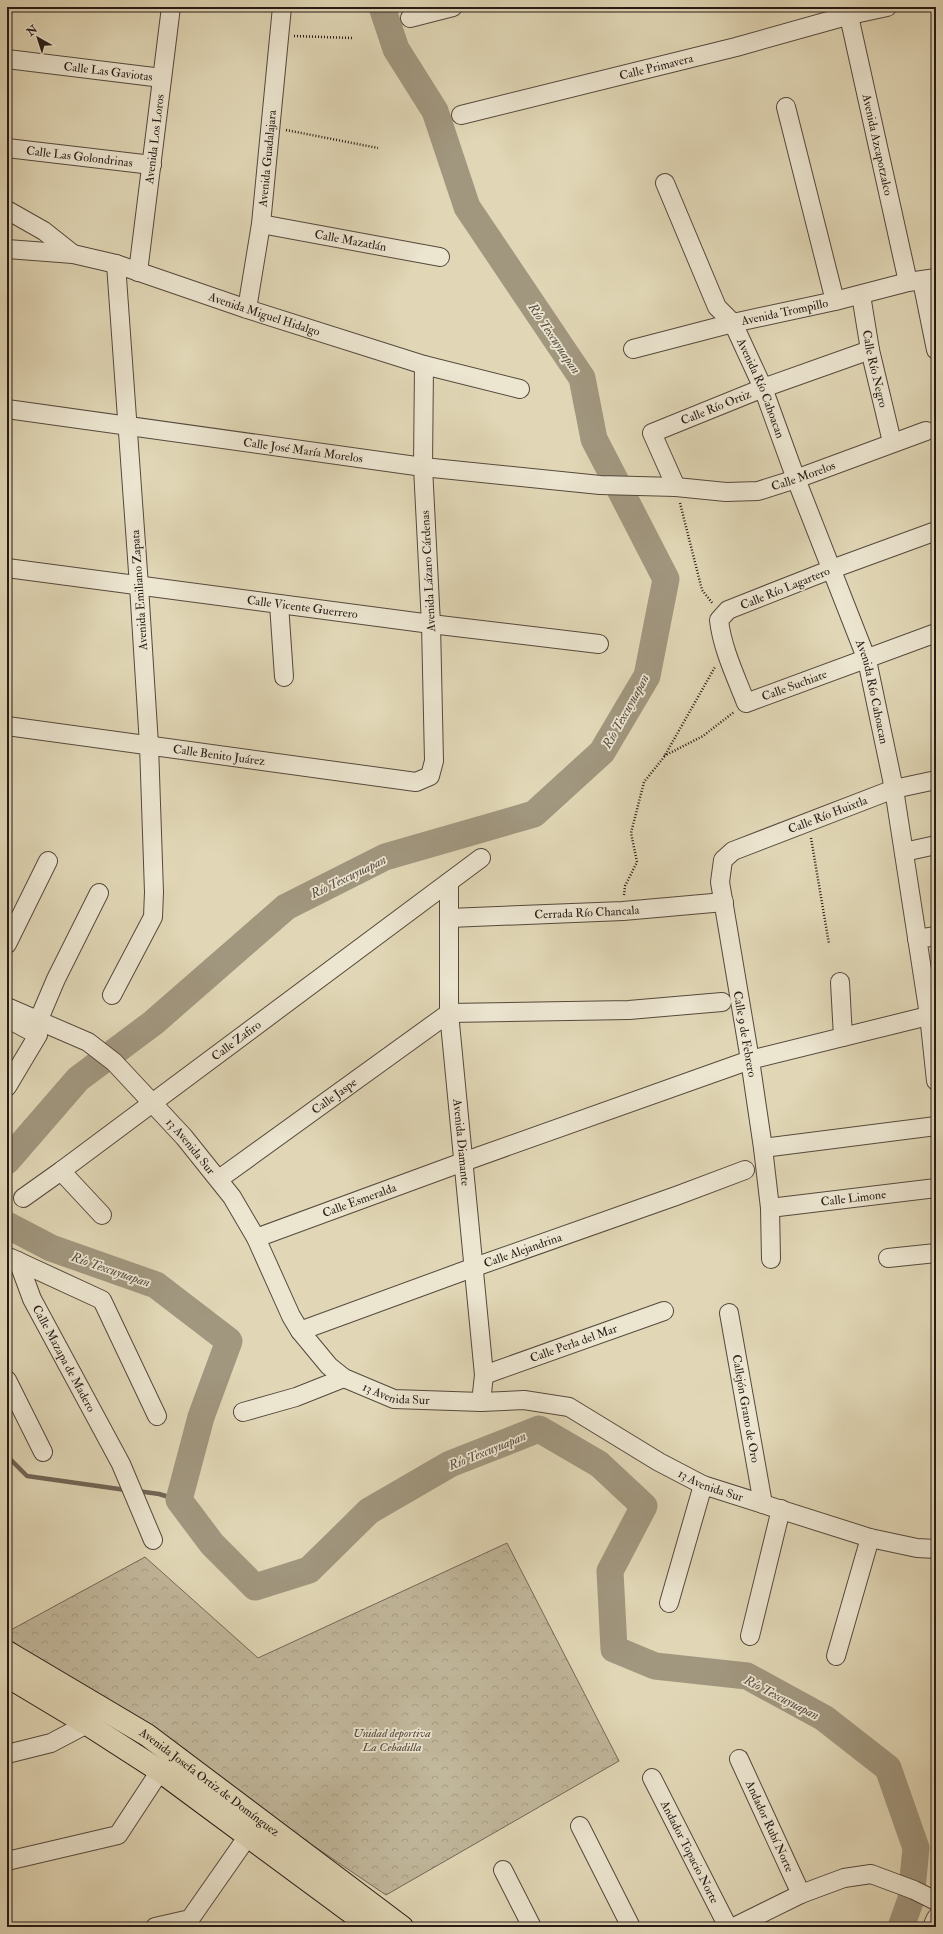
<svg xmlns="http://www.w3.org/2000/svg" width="943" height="1934" viewBox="0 0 943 1934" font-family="'IM FELL Double Pica',serif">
	<defs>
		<pattern id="park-crowns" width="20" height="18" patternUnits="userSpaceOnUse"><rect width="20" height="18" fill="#c1b79b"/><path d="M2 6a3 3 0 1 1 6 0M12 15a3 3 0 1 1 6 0" fill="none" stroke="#a69d85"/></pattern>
	</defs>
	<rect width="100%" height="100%" fill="#e1d7b6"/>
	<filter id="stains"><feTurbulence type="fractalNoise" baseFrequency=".005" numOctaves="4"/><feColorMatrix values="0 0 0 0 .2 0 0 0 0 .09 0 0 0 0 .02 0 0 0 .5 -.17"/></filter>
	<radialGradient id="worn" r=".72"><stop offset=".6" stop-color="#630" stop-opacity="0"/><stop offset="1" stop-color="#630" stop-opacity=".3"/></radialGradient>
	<path fill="url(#park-crowns)" stroke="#746858" d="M507,1543L619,1761L386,1895L7,1638V1632L145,1557L258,1658Z"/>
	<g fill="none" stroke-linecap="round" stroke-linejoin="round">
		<path stroke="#706555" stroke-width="4.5" d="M7,1456L27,1476L126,1490
			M137,1491L159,1494L179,1500"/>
		<path stroke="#a1977f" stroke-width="27" d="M7,1161L78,1079L153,1023L286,907L385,857L534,814L602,752L647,676L666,579L594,439L582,378L467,207L435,111L396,49L382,7
			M7,1225L51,1248L156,1285L229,1341L201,1417L179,1500L212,1544L255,1587L309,1570L369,1511L450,1464L539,1429L599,1464L644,1506L610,1571L614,1649L655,1666L747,1676L824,1718L888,1768L916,1848L911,1899L901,1927"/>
		<g stroke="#55493d" stroke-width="20">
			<g id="minor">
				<path id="s1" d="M847,7L908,282"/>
				<path d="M410,18L453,7"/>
				<path id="s2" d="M7,59L162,78"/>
				<path d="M786,107L835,301"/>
				<path id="s3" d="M461,115L736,47L850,15L887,7"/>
				<path id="s4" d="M7,148L152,165"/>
				<path id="s5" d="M665,183L717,307L733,323L763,388L796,479L867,660L894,789L929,1015L936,1081"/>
				<path d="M7,210L44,231L73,254"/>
				<path id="s6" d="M261,224L440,257"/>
				<path id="s7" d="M7,249L73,254L116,264L247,309L424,365L520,389"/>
				<path id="s8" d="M138,272L171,7"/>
				<path d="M922,281L936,350"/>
				<path id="s9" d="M861,295L870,350L892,442"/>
				<path id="s10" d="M247,309L261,224L282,7"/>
				<path id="s11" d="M633,349L733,323L835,301L908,282L936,278"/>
				<path id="s12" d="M7,409L423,467L600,485L676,487L726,492L758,491L796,479L926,431"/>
				<path id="s13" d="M676,487L652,433L763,388L870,350"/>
				<path id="s14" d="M936,531L832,569L728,610L719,620C722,648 736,677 746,703L936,633"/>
				<path id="s15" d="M7,568L431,624L599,644"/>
				<path d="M279,604L284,677"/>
				<path id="s16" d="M7,726L416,782L430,776L434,761L431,624L423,467L424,365"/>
				<path d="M904,852L936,845"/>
				<path id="s17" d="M449,882V1013L484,1375L481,1402"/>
				<path id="s18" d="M449,918L623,911L724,902"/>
				<path d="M917,939L936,936"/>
				<path d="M7,944L48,861"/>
				<path d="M840,982L843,1037"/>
				<path d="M112,995L153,917L154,892L149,745L139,586L116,264"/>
				<path id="s19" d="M7,1007L88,1042L114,1062L184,1137L232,1197L256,1238L291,1316L300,1331L329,1366L344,1378L394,1399L481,1402L524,1400L569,1407L659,1462L703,1485L870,1538L917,1548L936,1549"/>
				<path d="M39,1019L56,979L99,893"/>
				<path d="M7,1087L38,1035L8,1019"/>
				<path d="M763,1148L936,1126"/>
				<path d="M61,1171L102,1215"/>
				<path id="s20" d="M219,1179L449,1013L629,1010L722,1002"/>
				<path id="s21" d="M23,1198L61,1171L481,858"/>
				<path id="s22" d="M770,1208L936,1188"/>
				<path id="s23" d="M256,1238L463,1162L750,1060L936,1014"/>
				<path d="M11,1258L102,1300L157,1416"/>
				<path d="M888,1258L936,1253"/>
				<path id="s24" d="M771,1259L770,1208L763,1148L750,1060L720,882L723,860L733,851L894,789L936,780"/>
				<path id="s25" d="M18,1261L32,1299L121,1464L153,1540"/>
				<path id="s26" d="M729,1313L763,1504"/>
				<path id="s27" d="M300,1331L472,1268L676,1196L745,1170"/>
				<path id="s28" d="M484,1375L664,1311"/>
				<path d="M7,1380L43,1452"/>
				<path d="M243,1412L296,1397L344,1378"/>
				<path d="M669,1603L703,1485"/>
				<path d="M750,1636L781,1509"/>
				<path d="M836,1656L870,1538"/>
				<path d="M7,1754L51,1743L87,1724"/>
				<path id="s29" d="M739,1759L801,1894"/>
				<path id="s30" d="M652,1778L728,1927"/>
				<path d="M580,1826L631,1927"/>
				<path d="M7,1861L118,1835L160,1771"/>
				<path d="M503,1870L532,1927"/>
				<path d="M155,1927L190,1919L248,1836"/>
				<path d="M734,1927L801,1894L844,1878L871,1874L914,1890L936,1901"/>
				<path d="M932,1927L936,1918"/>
			</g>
		</g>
		<g stroke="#261a15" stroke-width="24">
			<g id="major">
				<path id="s31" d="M7,1652L147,1735L402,1927"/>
				<path d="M7,1676L87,1724L160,1771L371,1927"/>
			</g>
		</g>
		<path stroke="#261a15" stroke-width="2.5" stroke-dasharray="1 2" stroke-linecap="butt" d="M294,36L352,38
			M286,130L378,148
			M680,503L702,590L713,604
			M664,756L703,736L734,712
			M811,838L829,944
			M624,895L625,886L637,862L631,833L644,782L664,757L715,667"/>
		<use href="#minor" stroke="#ece5d0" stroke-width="18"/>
		<use href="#major" stroke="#e1d7b6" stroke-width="22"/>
	</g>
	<g text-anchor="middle" stroke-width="3.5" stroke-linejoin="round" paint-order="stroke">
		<g font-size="12" fill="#261a15" stroke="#ece5d0">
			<text dy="4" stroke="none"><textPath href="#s3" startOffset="201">Calle Primavera</textPath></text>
			<text dy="4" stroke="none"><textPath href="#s2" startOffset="102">Calle Las Gaviotas</textPath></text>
			<text dy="4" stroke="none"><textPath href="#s8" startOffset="134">Avenida Los Loros</textPath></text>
			<text dy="4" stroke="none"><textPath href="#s1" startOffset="141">Avenida Azcapotzalco</textPath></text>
			<text dy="4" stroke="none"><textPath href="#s4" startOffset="73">Calle Las Golondrinas</textPath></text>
			<text dy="4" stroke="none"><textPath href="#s10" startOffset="152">Avenida Guadalajara</textPath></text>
			<text dy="4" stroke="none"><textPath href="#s6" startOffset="91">Calle Mazatlán</textPath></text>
			<text dy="4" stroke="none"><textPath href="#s11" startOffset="156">Avenida Trompillo</textPath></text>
			<text dy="4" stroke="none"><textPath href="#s7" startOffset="267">Avenida Miguel Hidalgo</textPath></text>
			<text dy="4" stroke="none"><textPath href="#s9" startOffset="75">Calle Río Negro</textPath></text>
			<text dy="4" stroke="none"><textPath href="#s5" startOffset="228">Avenida Río Cahoacan</textPath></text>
			<text dy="4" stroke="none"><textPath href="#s13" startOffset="128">Calle Río Ortiz</textPath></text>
			<text dy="4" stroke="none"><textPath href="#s12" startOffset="299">Calle José María Morelos</textPath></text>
			<text dy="4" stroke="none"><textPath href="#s12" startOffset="804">Calle Morelos</textPath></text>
			<text transform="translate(428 571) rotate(-93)" y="4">Avenida Lázaro Cárdenas</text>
			<text transform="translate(785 588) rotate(-22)" y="4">Calle Río Lagartero</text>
			<text transform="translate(139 590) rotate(-94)" y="4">Avenida Emiliano Zapata</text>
			<text dy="4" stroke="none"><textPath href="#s15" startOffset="298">Calle Vicente Guerrero</textPath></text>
			<text dy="4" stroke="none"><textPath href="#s14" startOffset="375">Calle Suchiate</textPath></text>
			<text dy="4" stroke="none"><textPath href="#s5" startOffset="552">Avenida Río Cahoacan</textPath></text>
			<text dy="4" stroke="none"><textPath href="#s16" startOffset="214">Calle Benito Juárez</textPath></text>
			<text dy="4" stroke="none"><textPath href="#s24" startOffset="518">Calle Río Huixtla</textPath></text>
			<text dy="4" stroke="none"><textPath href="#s18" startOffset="138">Cerrada Río Chancala</textPath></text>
			<text transform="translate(745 1034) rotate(80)" y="4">Calle 9 de Febrero</text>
			<text dy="4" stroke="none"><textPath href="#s21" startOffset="265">Calle Zafiro</textPath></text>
			<text dy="4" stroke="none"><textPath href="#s20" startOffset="142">Calle Jaspe</textPath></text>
			<text dy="4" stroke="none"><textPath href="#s17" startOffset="261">Avenida Diamante</textPath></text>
			<text dy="4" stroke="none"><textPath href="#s19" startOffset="235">13 Avenida Sur</textPath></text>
			<text dy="4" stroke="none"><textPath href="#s22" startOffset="84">Calle Limone</textPath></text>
			<text dy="4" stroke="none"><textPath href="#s23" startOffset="110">Calle Esmeralda</textPath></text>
			<text dy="4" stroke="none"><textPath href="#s27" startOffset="237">Calle Alejandrina</textPath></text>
			<text dy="4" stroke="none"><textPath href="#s28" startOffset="95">Calle Perla del Mar</textPath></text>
			<text dy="4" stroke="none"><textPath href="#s25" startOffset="108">Calle Mazapa de Madero</textPath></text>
			<text dy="4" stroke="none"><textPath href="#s19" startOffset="571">13 Avenida Sur</textPath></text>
			<text dy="4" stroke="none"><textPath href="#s26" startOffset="97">Callejón Grano de Oro</textPath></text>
			<text dy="4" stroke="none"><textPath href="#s19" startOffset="908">13 Avenida Sur</textPath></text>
			<text dy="4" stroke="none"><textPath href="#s31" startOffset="241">Avenida Josefa Ortiz de Domínguez</textPath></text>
			<text dy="4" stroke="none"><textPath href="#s29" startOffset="74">Andador Rubí Norte</textPath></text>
			<text dy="4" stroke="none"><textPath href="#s30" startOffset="83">Andador Topacio Norte</textPath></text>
		</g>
		<g font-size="12" font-style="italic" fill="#54493d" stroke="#ece5d0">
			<text x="392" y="1737">Unidad deportiva<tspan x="392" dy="14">La Cebadilla</tspan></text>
		</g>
		<g font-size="13" font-style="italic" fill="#574c3f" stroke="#ece5d0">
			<text transform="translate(555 338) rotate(56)" y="5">Río Texcuyuapan</text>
			<text transform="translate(625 711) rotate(-61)" y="5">Río Texcuyuapan</text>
			<text transform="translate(348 876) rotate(-26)" y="5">Río Texcuyuapan</text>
			<text transform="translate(111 1269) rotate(19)" y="5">Río Texcuyuapan</text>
			<text transform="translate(487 1450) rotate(-22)" y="5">Río Texcuyuapan</text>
			<text transform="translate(782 1697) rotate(27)" y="5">Río Texcuyuapan</text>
		</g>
	</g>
	<rect width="943" height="1934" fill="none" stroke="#e1d7b6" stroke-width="24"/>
	<rect x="8" y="8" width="927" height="1918" fill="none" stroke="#261a15" stroke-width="2"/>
	<rect x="12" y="12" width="919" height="1910" fill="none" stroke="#261a15"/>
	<g transform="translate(38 38) rotate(321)" stroke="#ece5d0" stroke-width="3" paint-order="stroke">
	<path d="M0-3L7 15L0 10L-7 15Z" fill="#261a15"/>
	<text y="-6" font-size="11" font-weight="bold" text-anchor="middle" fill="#261a15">N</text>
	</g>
	<rect width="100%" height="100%" filter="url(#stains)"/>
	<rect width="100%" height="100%" fill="url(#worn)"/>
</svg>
